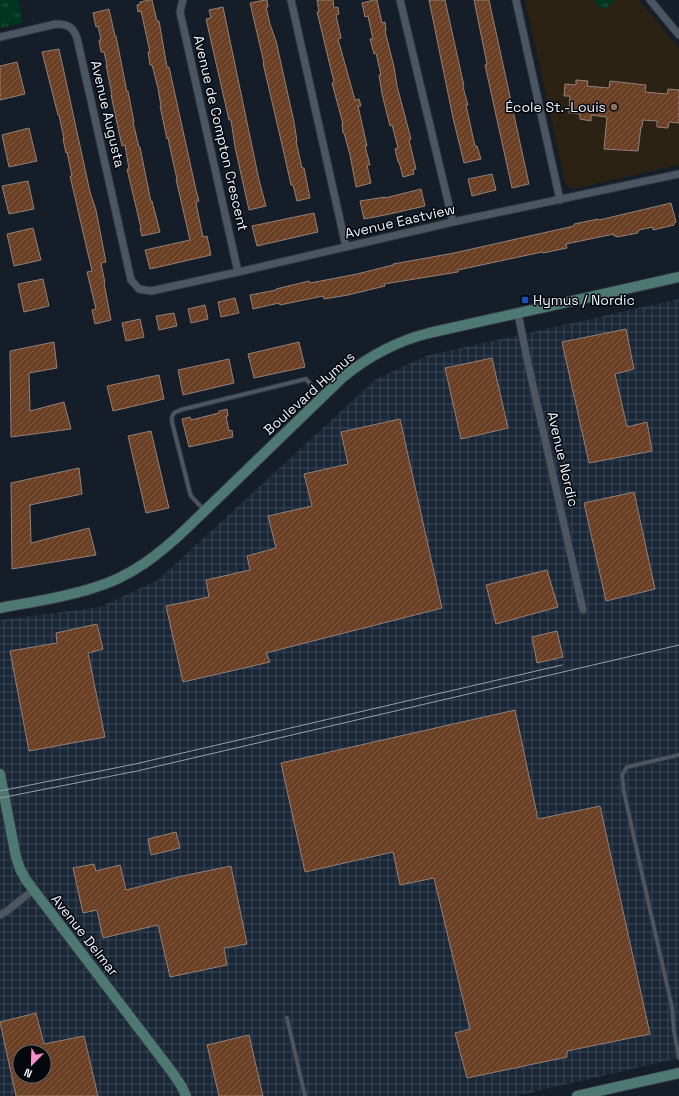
<svg xmlns="http://www.w3.org/2000/svg" width="679" height="1096" viewBox="0 0 679 1096" font-family="'Space Grotesk',sans-serif">
	<defs>
		<pattern id="industrial-grid" width="8" height="8" patternUnits="userSpaceOnUse"><rect width="8" height="8" fill="#1a2737"/><path d="M0 4h8M4 0v8" fill="none" stroke="#3b4755"/></pattern>
		<pattern id="park-tufts" width="24" height="20" patternUnits="userSpaceOnUse"><rect width="24" height="20" fill="#00361f"/><path d="M3 7l-1-3M5 7V3M7 7l1-3M15 17l-1-3M17 17v-4M19 17l1-3" fill="none" stroke="#255440"/></pattern>
		<pattern id="building-hatch" width="6" height="6" patternUnits="userSpaceOnUse"><rect width="6" height="6" fill="#6a3f24"/><path d="M-1 1l2-2M0 6l6-6M5 7l2-2" fill="none" stroke="#7f5b45"/></pattern>
	</defs>
	<rect width="100%" height="100%" fill="#141d28"/>
	<path fill="url(#industrial-grid)" fill-rule="evenodd" d="M679,299V1058L516,1096H0V620L100,607L158,580L376,379L426,356ZM20,1052H44V1076H20Z"/>
	<path fill="#2c2213" d="M525,0H639L679,48V165L577,188H572L568,186L565,182Z"/>
	<path fill="url(#park-tufts)" d="M0,0H18L23,23L0,28Z
		M595,0H613L614,2L612,4L604,9L600,7L595,3Z"/>
	<path fill="url(#building-hatch)" stroke="#928177" fill-rule="evenodd" d="M149,0H152L157,21H159L167,67H169L196,190L199,201L196,202L197,208L203,237L207,236L211,255L150,269L145,250L190,240L176,179H177L172,157L168,138L167,139L160,106H161L158,88L152,65H150L148,52H150L141,11L138,12L137,5L140,4V2Z
		M265,0H267L268,7H266L270,24L276,41L294,122L297,141H296L302,168H304L310,198L297,201L293,185H291L283,149L263,63H264L250,3Z
		M317,0H333L334,8L338,7L339,14L336,15L341,38L338,39L355,100L359,99L361,106H358L367,146H365L370,165H367L371,183L356,187L350,155L344,133H343L342,124H343L332,83L334,82L331,70L321,28L317,12H319Z
		M374,0H377L382,23L385,22L386,30L385,31L394,67L397,86L411,139L409,140L416,169L413,170L414,174L403,177L399,162H398L395,149L398,148L392,125L390,126L382,94L379,75H381L376,53L374,54L370,39H373L368,16L365,17L362,3Z
		M429,0H445L464,86L463,87L468,105H466L473,137L475,146H477L481,159L464,163L453,118Z
		M474,0H489L529,184L512,188L485,65L487,64Z
		M223,7L259,180L266,206L249,210L235,147L231,120H229L206,19L211,18L209,10Z
		M109,9L115,36H116L127,92L128,91L134,122H133L139,147H140L151,202L152,201L160,232L142,236L140,228H141L127,169H129L125,145L122,146L119,132L111,95H112L106,65H107L104,52H101L99,40H101L98,26L96,27L93,13Z
		M59,49L90,192L96,210L106,262L101,263L105,283H104L111,320L95,324L92,310L96,309L87,272L92,271L70,176H72L67,152L66,153L63,139H64L59,115H58L42,52Z
		M17,62L25,94L0,100V66Z
		M576,80L588,81L587,86L609,88L610,81L646,85L645,92L667,94L668,89L679,90V123L669,122L668,128L657,127V121L643,120L642,127H641L638,151L604,149L607,117L591,115V121L580,119V114L569,113L570,96H564L565,84L576,85Z
		M29,128L37,161L9,167L2,135Z
		M492,174L496,190L472,196L468,179Z
		M28,181L34,209L9,214L2,186Z
		M421,189L425,206L385,215L364,219L360,201L385,197V198Z
		M671,203L676,222L674,223V225L653,230V227L639,230V231H637L638,233L617,237L616,236H614V234L566,244L567,248L543,253L542,252L458,270V272L384,284L385,286L348,295L324,299L323,296L280,305L279,303L253,309L250,295L276,290V289L309,281L310,283L357,274L393,265V264L454,253L574,226V224L598,219L599,220Z
		M314,213L318,232L257,246L252,226Z
		M33,228L41,260L14,266L7,234Z
		M43,279L49,306L24,312L18,284Z
		M235,298L239,313L221,317L218,302Z
		M205,305L208,319L191,323L188,309Z
		M174,313L177,326L159,330L156,316Z
		M140,319L144,337L126,341L122,323Z
		M626,329L634,369L615,374L627,427L647,422L652,451L589,463L562,342Z
		M54,342L57,368L29,373L30,411L64,402L71,429L11,437L10,351Z
		M299,342L305,367L254,378L248,354Z
		M492,358L508,428L461,439L445,368Z
		M229,359L234,383L183,395L178,370Z
		M159,375L164,399L113,411L107,386Z
		M227,409L228,416H226L229,431L232,430L233,437L189,447L182,419L190,417L191,420L219,413V411Z
		M400,419L442,608L266,653L270,662L183,682L166,606L209,597L206,580L250,570L247,556L276,548L268,516L312,506L304,474L348,464L341,432Z
		M151,431L169,508L146,513L128,436Z
		M79,468L82,494L30,505L31,543L89,528L96,555L12,569L11,483Z
		M634,492L655,589L606,601L584,503Z
		M547,570L558,607L496,624L486,585Z
		M97,624L103,649L88,653L105,737L29,751L10,651L57,643L56,633Z
		M557,631L563,657L537,663L532,637Z
		M515,710L538,819L600,806L650,1034L567,1051V1057L467,1078L455,1033L470,1029L434,878L400,885L393,852L305,872L281,763Z
		M176,832L180,848L151,855L148,839Z
		M94,864L96,871L120,865L126,890L182,876L231,866L247,944L224,948L227,965L170,977L158,925L103,938L97,910L83,913L73,868Z
		M36,1013L44,1044L84,1036L98,1096H16L0,1022ZM20,1052H44V1076H20Z
		M249,1035L263,1096H219L207,1045Z"/>
	<g fill="none" stroke-linecap="round" stroke-linejoin="round">
		<g stroke="#31363f" stroke-width="5.5">
			<path id="lane" d="M204,510L191,496L190,493L172,422V417L174,413L180,410L306,379L321,396
				M679,755L627,767L622,775L624,792L646,892L672,1007L674,1031L679,1058
				M287,1018L305,1096"/>
		</g>
		<g stroke="#31363f" stroke-width="9">
			<path id="street" d="M183,0L182,3L180,12L238,272
				M291,0L346,247
				M400,0L453,222
				M516,0L560,200
				M650,0L679,35
				M0,37L56,24C68,24 73,27 77,38L131,280L139,289L151,291L238,272L453,222L679,174
				M518,313L526,354L583,610
				M0,915L7,911L33,890"/>
		</g>
		<g stroke="#31363f" stroke-width="12">
			<path id="secondary" d="M0,608C31,602 63,598 93,588C131,577 160,554 189,526L343,377C369,356 397,341 429,333L679,277
				M0,774L16,857L20,869L26,880L172,1072L182,1087L186,1096
				M577,1096L679,1073"/>
		</g>
		<use href="#lane" stroke="#4c5663" stroke-width="3.5"/>
		<use href="#street" stroke="#4c5663" stroke-width="7"/>
		<use href="#secondary" stroke="#4e7872" stroke-width="10"/>
		<path stroke="#979ea7" stroke-width="1" d="M0,791L135,764L562,665
			M0,798L137,771L679,645"/>
	</g>
	<circle fill="#8d6e63" stroke="#04070c" stroke-width="1.5" cx="614" cy="107" r="4"/>
	<rect fill="#1a4fb4" stroke="#04070c" stroke-width="1.5" x="521" y="296" width="8" height="8" rx="2"/>
	<g text-anchor="middle" stroke-width="3" stroke-linejoin="round" paint-order="stroke">
		<g font-size="14" fill="#ebf1f9" stroke="#04070c" text-anchor="end">
			<text x="606" y="112">École St.-Louis</text>
			<text x="533" y="305" text-anchor="start">Hymus / Nordic</text>
		</g>
		<g font-size="14" fill="#ebf1f9" stroke="#04070c">
			<text transform="translate(108 114) rotate(77)" y="5">Avenue Augusta</text>
			<text transform="translate(221 133) rotate(77)" y="5">Avenue de Compton Crescent</text>
			<text transform="translate(400 221) rotate(-13)" y="5">Avenue Eastview</text>
			<text transform="translate(309 393) rotate(-42)" y="5">Boulevard Hymus</text>
			<text transform="translate(563 459) rotate(77)" y="5">Avenue Nordic</text>
			<text transform="translate(85 935) rotate(52)" y="5">Avenue Delmar</text>
		</g>
	</g>
	<g transform="translate(32 1064) rotate(203)"><circle r="19" fill="#04070c" stroke="#60656b"/>
	<path d="M0-3L7 15L0 10L-7 15Z" fill="#fa8fc8"/>
	<text y="-6" font-size="11" font-weight="bold" text-anchor="middle" fill="#ebf1f9">N</text>
	</g>
</svg>
